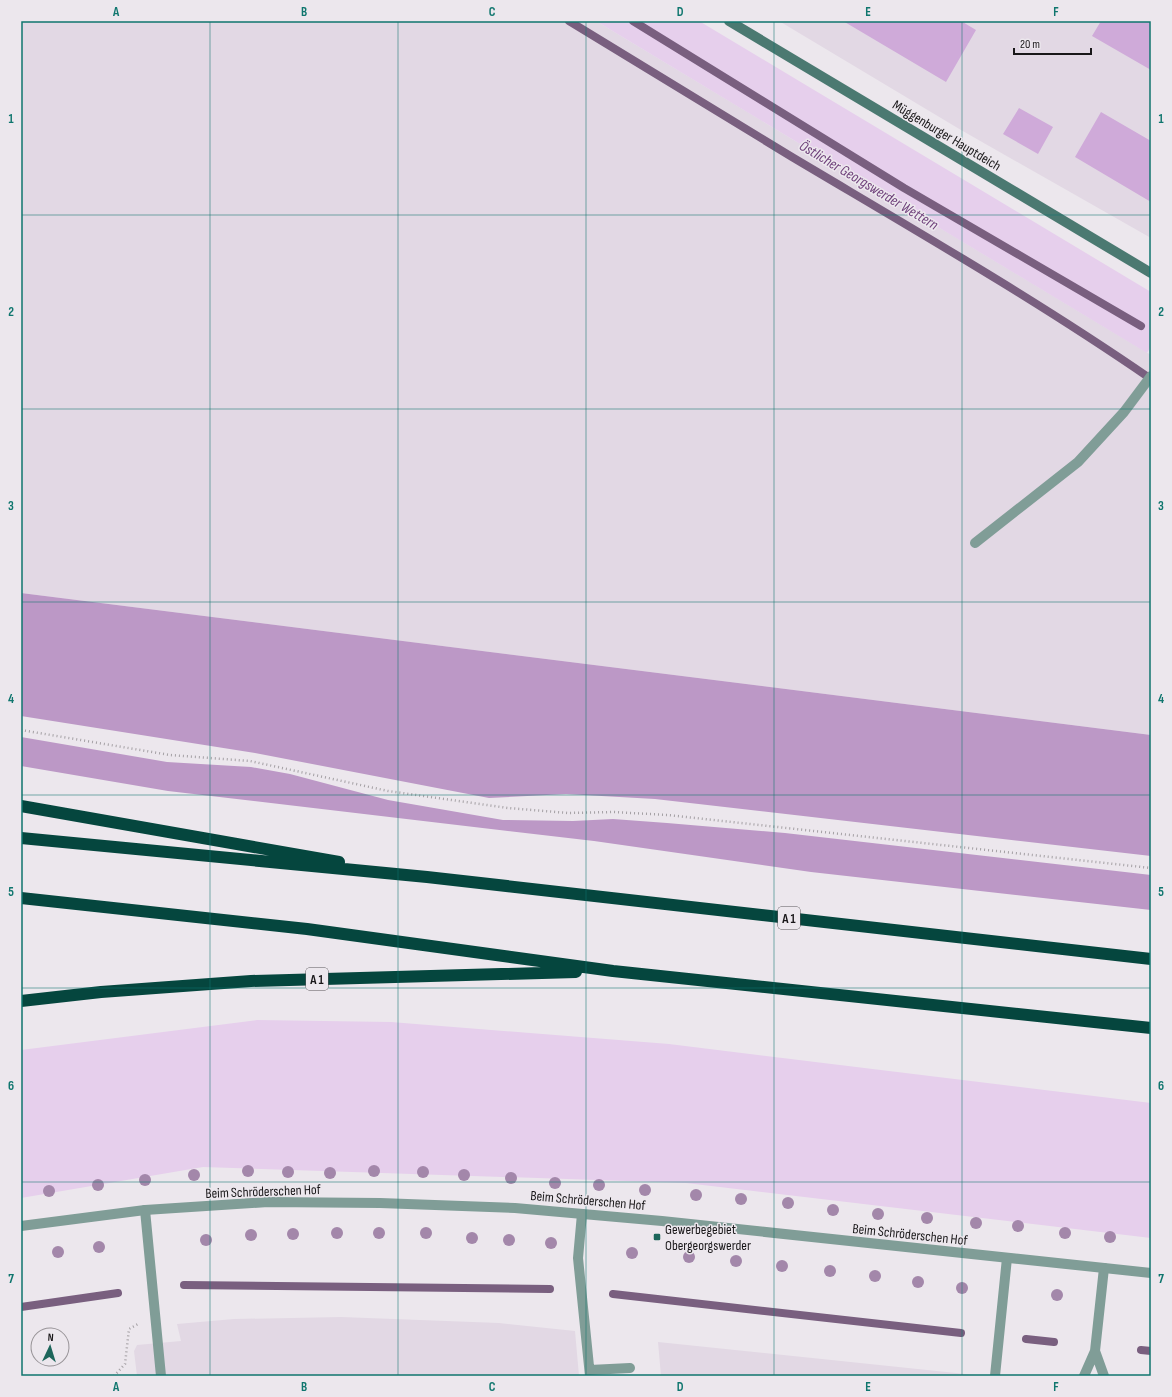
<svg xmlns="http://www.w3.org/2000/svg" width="1172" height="1397" viewBox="0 0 1172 1397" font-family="'Sofia Sans Condensed',sans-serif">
	<rect width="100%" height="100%" fill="#ece7ed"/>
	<path fill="#e2d8e4" d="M21,21H596L1151,355V735L21,593Z
		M779,21H1151V238L961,130Z
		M341,1317L499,1323L575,1331L579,1376H137L134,1351L137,1345L181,1341L177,1324L234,1319Z
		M658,1342L975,1375L661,1376Z"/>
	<path fill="#e6cfec" d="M596,21H699L1151,292V346L1147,353Z
		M257,1020L391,1022L669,1044L1151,1103V1238L686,1183L203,1167L21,1198V1050Z"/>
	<path fill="#bc98c6" d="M21,593L1151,735V856L655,799L566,794L489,798L255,753L21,716Z
		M21,737L167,762L251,767L290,774L388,800L503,820L573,821L613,819L667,823L785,833L1151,875V910L811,872L594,841L168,791L21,766Z"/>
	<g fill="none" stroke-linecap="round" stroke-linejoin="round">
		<path stroke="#795f7f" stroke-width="8" d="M569,21C643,66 717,112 792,157C913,229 1035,299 1151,379
			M633,21L904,188L1141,326
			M184,1285L550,1289
			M613,1294L961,1333
			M21,1307L118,1293
			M1026,1339L1054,1342
			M1141,1350L1151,1351"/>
	</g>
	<path fill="#cfaad9" d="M843,21H961L976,30L946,82Z
		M1101,21H1151V70L1092,36Z
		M1019,108L1053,127L1038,154L1003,134Z
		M1101,112L1151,141V202L1075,157Z"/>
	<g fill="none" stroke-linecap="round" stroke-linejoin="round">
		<path stroke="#a4a0a4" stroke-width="2.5" stroke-dasharray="1 3" stroke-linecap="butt" d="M21,730L170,755L250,761L388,791L508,808L568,813L613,812L668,815L1151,868
			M114,1376L125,1364L129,1329L138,1324"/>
		<path stroke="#809d97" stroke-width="10" d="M975,543L1078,462L1124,412L1151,376
			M145,1210L161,1376
			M582,1214L578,1258L590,1376
			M1095,1351L1104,1376
			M590,1370L630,1368
			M995,1376L1007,1258
			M1084,1376L1095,1351L1104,1268"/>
		<path stroke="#809d97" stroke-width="10" d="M21,1226L145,1210L268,1202L380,1203L515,1208L662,1221L1151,1273"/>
		<path stroke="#4b7971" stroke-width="10" d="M729,21L1151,273"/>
		<path stroke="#05463e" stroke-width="12" d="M21,806L339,862
			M21,838L427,877L1151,959
			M21,898L307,929L613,971L1151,1028
			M21,1001L101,992L251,981L576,972"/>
	</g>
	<g fill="#a387aa">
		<circle cx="248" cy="1171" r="6"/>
		<circle cx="374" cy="1171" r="6"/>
		<circle cx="288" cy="1172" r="6"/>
		<circle cx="423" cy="1172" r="6"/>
		<circle cx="330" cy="1173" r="6"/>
		<circle cx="194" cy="1175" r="6"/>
		<circle cx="464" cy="1175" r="6"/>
		<circle cx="511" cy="1178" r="6"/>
		<circle cx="145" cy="1180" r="6"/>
		<circle cx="555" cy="1183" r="6"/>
		<circle cx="98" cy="1185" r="6"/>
		<circle cx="599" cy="1185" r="6"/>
		<circle cx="645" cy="1190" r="6"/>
		<circle cx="49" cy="1191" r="6"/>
		<circle cx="696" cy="1195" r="6"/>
		<circle cx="741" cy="1199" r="6"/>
		<circle cx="788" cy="1203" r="6"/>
		<circle cx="833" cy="1210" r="6"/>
		<circle cx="878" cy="1214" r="6"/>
		<circle cx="927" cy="1218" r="6"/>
		<circle cx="976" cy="1223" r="6"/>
		<circle cx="1018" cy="1226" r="6"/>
		<circle cx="337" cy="1233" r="6"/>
		<circle cx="379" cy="1233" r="6"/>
		<circle cx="426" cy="1233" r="6"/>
		<circle cx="1065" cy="1233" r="6"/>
		<circle cx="293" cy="1234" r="6"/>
		<circle cx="251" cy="1235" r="6"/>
		<circle cx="1110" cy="1237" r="6"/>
		<circle cx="472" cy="1238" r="6"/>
		<circle cx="206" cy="1240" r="6"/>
		<circle cx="509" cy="1240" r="6"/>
		<circle cx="551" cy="1243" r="6"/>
		<circle cx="99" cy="1247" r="6"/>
		<circle cx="58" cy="1252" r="6"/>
		<circle cx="632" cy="1253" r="6"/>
		<circle cx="689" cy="1257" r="6"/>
		<circle cx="736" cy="1261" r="6"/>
		<circle cx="782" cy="1266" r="6"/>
		<circle cx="830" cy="1271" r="6"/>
		<circle cx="875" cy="1276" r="6"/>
		<circle cx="918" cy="1282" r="6"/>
		<circle cx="962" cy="1288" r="6"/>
		<circle cx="1057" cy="1295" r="6"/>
	</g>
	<path fill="none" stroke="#0f766e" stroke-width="1" stroke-opacity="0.55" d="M210,21V1376M398,21V1376M586,21V1376M774,21V1376M962,21V1376M21,215H1151M21,409H1151M21,602H1151M21,795H1151M21,988H1151M21,1182H1151"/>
	<rect fill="#1d665b" stroke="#ece7ed" stroke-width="1.5" x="653" y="1233" width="8" height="8" rx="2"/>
	<g text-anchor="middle" stroke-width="3" stroke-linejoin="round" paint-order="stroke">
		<g fill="#ece7ed" stroke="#585559" stroke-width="1">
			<rect x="778" y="907" width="22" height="22" rx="3"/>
			<rect x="306" y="968" width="22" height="22" rx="3"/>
		</g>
		<g font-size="13" font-weight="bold" fill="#191719">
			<text x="789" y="923">A 1</text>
			<text x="317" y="984">A 1</text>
		</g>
		<g font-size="14" fill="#191719" stroke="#ece7ed">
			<text transform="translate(947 135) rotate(31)" y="5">Müggenburger Hauptdeich</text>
			<text transform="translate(263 1191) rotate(-2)" y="5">Beim Schröderschen Hof</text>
			<text transform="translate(588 1200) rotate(5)" y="5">Beim Schröderschen Hof</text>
			<text transform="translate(910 1234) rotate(6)" y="5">Beim Schröderschen Hof</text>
		</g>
		<g font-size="14" fill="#191719" stroke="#ece7ed" text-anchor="start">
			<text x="665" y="1234">Gewerbegebiet<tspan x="665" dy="16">Obergeorgswerder</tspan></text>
		</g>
		<g font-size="15" font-style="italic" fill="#6f417b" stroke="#ece7ed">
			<text transform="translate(869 185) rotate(31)" y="5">Östlicher Georgswerder Wettern</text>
		</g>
	</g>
	<rect width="1172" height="1397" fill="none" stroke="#ece7ed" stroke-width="44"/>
	<g transform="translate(50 1347) rotate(4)"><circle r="19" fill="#ece7ed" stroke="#989498"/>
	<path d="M0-3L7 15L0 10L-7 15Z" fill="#1d665b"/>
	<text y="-6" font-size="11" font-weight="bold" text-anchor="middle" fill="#191719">N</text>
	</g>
	<path d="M1014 48v6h77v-6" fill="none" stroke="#191719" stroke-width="2"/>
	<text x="1020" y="48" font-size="12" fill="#191719" stroke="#ece7ed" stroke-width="3" paint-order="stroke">20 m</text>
	<rect x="22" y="22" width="1128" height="1353" fill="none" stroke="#0f766e" stroke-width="1.5"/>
	<g font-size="13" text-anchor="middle" font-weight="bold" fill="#0f766e">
		<text x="116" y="16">A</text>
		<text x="304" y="16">B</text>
		<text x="492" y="16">C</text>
		<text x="680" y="16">D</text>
		<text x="868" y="16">E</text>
		<text x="1056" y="16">F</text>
		<text x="11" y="123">1</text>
		<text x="1161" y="123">1</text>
		<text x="11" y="316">2</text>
		<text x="1161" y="316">2</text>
		<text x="11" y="510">3</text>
		<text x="1161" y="510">3</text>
		<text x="11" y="703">4</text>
		<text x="1161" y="703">4</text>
		<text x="11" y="896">5</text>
		<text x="1161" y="896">5</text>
		<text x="11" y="1090">6</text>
		<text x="1161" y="1090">6</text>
		<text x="11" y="1283">7</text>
		<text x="1161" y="1283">7</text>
		<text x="116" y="1391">A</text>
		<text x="304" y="1391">B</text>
		<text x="492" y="1391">C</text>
		<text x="680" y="1391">D</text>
		<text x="868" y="1391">E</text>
		<text x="1056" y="1391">F</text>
	</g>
</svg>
